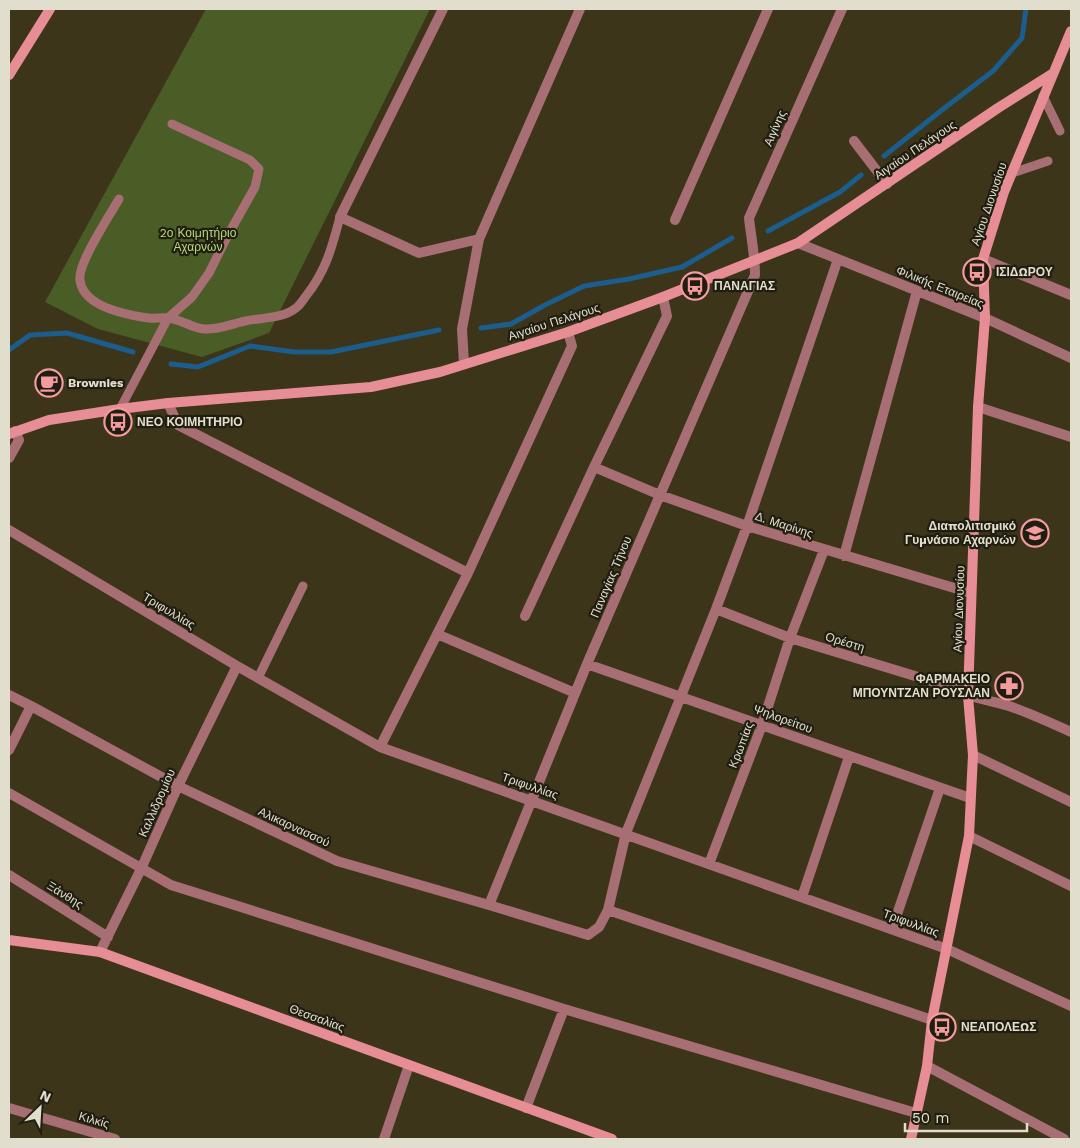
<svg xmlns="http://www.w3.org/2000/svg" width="1080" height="1148" viewBox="0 0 1080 1148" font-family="'Work Sans',sans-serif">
	<rect width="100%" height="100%" fill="#3d351a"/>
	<path fill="#4a5d26" d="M206,9H430L269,333L202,357L98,329L45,302Z"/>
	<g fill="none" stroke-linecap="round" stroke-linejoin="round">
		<path stroke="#1b5d8c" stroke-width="5" d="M884,156L942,110L993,71L1022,38L1026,9
			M768,231L840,192L861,175
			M481,328L511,324L545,305L584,286L629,279L682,267L732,238
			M9,350L30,335L67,333L133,352
			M171,364L198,367L250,346L294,352H331L439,330"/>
		<path stroke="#a76f73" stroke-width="9" d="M1043,96L1060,131
			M1012,173L1048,161
			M119,199C110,215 77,264 80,280C83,307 127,315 149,318C155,319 162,317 168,318C180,319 192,328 204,329C217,330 229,325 241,322C258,317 281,320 296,308C300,305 303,300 306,296C326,271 332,247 340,217
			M120,409L168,318L192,297L209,273L228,235L255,187L259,169L250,160L172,124
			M258,678L303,586"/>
		<path stroke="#a76f73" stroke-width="10" d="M443,9L340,217L419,253L479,239L580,9
			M854,141L887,184
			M675,220L768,9
			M798,243L985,318L1071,358
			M983,259L1071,295
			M464,364L462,329L479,239
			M168,403L178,425L468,573
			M978,407L1071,437
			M9,458L19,440L15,431
			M594,467L660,495L747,526L971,593
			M9,530L237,666L380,747L947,949L1071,1006
			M844,556L917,291
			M716,609L790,638L961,690C971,699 995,701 1009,706C1030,713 1051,723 1071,732
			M525,616L594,467L667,316L663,297
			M437,634L575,693
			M587,664L970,798
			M9,695L31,706L178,786L337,861L489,905L588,935L599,927L608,910L626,833L716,609L747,526L838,259
			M380,747L468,573L572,346L568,332
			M9,750L31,706
			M973,755L1071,802
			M9,793L171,885L564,1009L916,1113
			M969,836L1071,886
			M709,864L762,725L790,638L824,550
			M9,875L108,937
			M802,897L849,757
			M489,905L587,664L755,275C755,255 751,237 749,218L842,9
			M608,910L932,1020
			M892,929L940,788
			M100,952L141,869L178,786L237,666
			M927,1066L1064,1139
			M9,1108L115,1139
			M526,1108L564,1009
			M384,1139L409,1065"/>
		<path stroke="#e68d96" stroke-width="10" d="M9,75L50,9
			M9,434L49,420L120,409L168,403L371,387L440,372L568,332L663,297L798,243L998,108L1052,74
			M9,940L100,952L612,1139
			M911,1139L927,1066L932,1020L969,836L973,755L968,696L978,407L985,318L983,259L1004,192L1071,31"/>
	</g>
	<defs>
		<g id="bus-ring" transform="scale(1.4375)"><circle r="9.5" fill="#201d11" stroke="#f49b9f" stroke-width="1.5"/><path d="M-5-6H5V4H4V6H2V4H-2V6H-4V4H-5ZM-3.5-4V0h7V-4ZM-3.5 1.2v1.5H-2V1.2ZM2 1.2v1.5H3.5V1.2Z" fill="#f49b9f"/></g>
		<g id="cafe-ring" transform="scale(1.4375)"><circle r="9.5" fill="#201d11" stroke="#f49b9f" stroke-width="1.5"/><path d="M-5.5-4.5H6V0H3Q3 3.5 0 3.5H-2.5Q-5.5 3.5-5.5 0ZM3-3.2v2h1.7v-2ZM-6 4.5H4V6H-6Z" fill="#f49b9f"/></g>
		<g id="school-ring" transform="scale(1.4375)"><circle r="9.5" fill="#201d11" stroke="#f49b9f" stroke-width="1.5"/><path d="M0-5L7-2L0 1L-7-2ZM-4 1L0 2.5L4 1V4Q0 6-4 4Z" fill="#f49b9f"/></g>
		<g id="pharmacy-ring" transform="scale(1.4375)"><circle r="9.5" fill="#201d11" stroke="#f49b9f" stroke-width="1.5"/><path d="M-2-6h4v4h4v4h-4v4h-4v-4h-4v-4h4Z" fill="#f49b9f"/></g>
	</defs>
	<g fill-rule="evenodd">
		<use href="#bus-ring" x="977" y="272"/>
		<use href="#bus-ring" x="695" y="286"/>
		<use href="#cafe-ring" x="49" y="383"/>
		<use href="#bus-ring" x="118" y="422"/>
		<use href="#school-ring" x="1035" y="533"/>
		<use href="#pharmacy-ring" x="1009" y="686"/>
		<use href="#bus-ring" x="942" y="1027"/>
	</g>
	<g text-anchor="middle" stroke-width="4.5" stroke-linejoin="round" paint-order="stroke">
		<g font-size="12" fill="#e2decd" stroke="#201d11">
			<text transform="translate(775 128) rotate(-66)" y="4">Αιγίνης</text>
			<text transform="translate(915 150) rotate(-34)" y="4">Αιγαίου Πελάγους</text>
			<text transform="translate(989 204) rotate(-71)" y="4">Αγίου Διονυσίου</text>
			<text transform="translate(940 287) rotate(22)" y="4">Φιλικής Εταιρείας</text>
			<text transform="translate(554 322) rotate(-18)" y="4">Αιγαίου Πελάγους</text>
			<text transform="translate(784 525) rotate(18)" y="4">Δ. Μαρίνης</text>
			<text transform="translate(611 577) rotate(-67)" y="4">Παναγίας Τήνου</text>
			<text transform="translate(959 609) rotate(-88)" y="4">Αγίου Διονυσίου</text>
			<text transform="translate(169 611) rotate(31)" y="4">Τριφυλλίας</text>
			<text transform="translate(845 642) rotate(17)" y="4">Ορέστη</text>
			<text transform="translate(783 719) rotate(20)" y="4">Ψηλορείτου</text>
			<text transform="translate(741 745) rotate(-69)" y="4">Κρωπίας</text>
			<text transform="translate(530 786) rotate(19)" y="4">Τριφυλλίας</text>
			<text transform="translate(157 803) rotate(-66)" y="4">Καλλιδρομίου</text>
			<text transform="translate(294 827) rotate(25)" y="4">Αλικαρνασσού</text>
			<text transform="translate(65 895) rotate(32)" y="4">Ξάνθης</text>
			<text transform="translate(911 923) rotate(20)" y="4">Τριφυλλίας</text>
			<text transform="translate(317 1018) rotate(20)" y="4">Θεσσαλίας</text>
			<text transform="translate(94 1120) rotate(16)" y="4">Κιλκίς</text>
		</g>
		<g font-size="12" fill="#b8dc7b" stroke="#201d11">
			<text x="198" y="237">2ο Κοιμητήριο<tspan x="198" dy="14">Αχαρνών</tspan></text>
		</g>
		<g font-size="12" font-weight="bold" fill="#e2decd" stroke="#201d11" text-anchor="start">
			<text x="996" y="276">ΙΣΙΔΩΡΟΥ</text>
			<text x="714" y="290">ΠΑΝΑΓΙΑΣ</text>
			<text x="68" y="387">Brownies</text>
			<text x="137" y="426">ΝΕΟ ΚΟΙΜΗΤΗΡΙΟ</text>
			<text x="1016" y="530" text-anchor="end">Διαπολιτισμικό<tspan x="1016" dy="14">Γυμνάσιο Αχαρνών</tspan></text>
			<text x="990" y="683" text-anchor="end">ΦΑΡΜΑΚΕΙΟ<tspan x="990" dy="14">ΜΠΟΥΝΤΖΑΝ ΡΟΥΣΛΑΝ</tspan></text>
			<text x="961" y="1031">ΝΕΑΠΟΛΕΩΣ</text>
		</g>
	</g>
	<rect width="1080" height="1148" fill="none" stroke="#e2decd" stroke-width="20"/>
	<g transform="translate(40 1108) rotate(25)" stroke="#201d11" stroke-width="4" paint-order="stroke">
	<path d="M0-4L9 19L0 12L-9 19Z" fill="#e2decd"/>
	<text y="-8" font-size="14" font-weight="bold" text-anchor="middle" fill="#e2decd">N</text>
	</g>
	<path d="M905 1123v8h122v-8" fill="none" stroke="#e2decd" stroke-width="2.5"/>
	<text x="912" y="1123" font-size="15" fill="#e2decd" stroke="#201d11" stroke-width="4" paint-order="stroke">50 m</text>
</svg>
